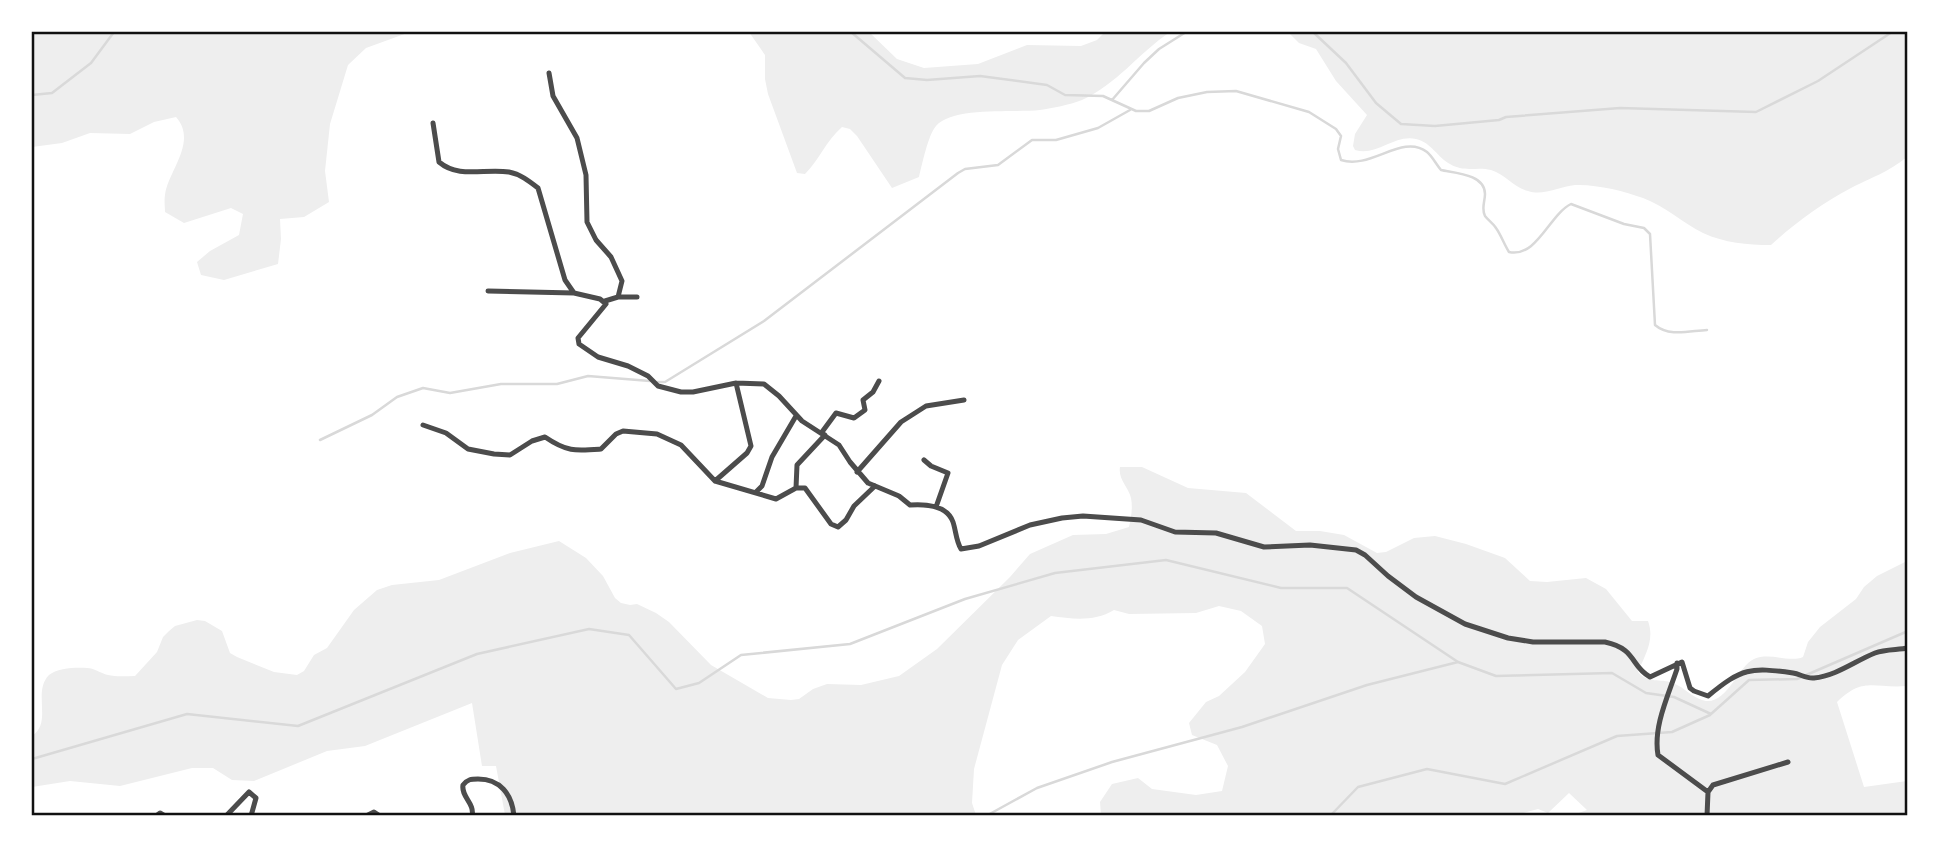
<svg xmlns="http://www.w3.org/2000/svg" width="1939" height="847" viewBox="0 0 1939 847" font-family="'DM Sans',sans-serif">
	<rect width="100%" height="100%" fill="#fff"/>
	<path fill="#eee" d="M32,32H410L366,48L348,65L330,124L325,171L329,202L304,217L280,219L281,239L278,264L224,280L201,275L197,262L210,251L239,235L243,214L231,208L184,223L165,212C165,207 164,200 165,195C168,171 198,142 176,117L154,122L130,134L90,133L62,143L32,147Z
		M749,32H869L897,59L924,68L978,64L1027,45L1081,46L1097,40L1105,32H1170C1140,52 1116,85 1082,100C1069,105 1053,108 1040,110C1015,113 953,106 936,126C928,135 922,165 919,177L892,188L857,136L850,129L842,127C826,141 819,160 805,174L797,173L768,94L765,79V55Z
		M1288,32H1907V157C1887,173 1872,177 1851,188C1821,204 1795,223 1771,245C1747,245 1725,243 1703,233C1683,223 1665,206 1643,198C1624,191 1596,184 1575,185C1559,187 1543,196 1528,191C1513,187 1506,175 1491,170C1477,166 1465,173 1450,164C1438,158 1431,142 1416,139C1394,134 1376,157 1355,150L1353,146L1355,134L1367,115L1336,81L1316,49L1299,43Z
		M1120,467H1142L1188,488L1246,493L1296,531H1320L1344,535L1377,553L1386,552L1414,538L1435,536L1466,544L1505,558L1530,581L1547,582L1586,578L1606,589L1632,621H1648C1655,640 1645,655 1638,672C1648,684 1660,678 1673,683C1684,687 1695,700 1706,701C1728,703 1739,665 1754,659C1770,652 1789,663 1803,657L1808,642L1820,627L1856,599L1864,587L1877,576L1907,561V686C1874,689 1864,676 1837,702L1864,787L1907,781V815H1573L1587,810L1569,793L1548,813L1538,809L1515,815H1101L1100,802L1112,784L1138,778L1152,789L1196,795L1222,791L1228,766L1217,745L1192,735L1189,723L1206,702L1219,696L1245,672L1265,644L1262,626L1241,611L1219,606L1196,613L1129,614L1114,610C1094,622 1073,619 1051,616L1018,640L1002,665L974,769L972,803L976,815H505L496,766H482L472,703L365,746L327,751L254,781L232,780L213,768H192L120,786L70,781L32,787V736C53,722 32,692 49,675C57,668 77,667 87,668C94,668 100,673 108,675C116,677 126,676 135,676L157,652L163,637L169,631L175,626L197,620L205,621L222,631L230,653L237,657L274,672L297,675L304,671L314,655L327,648L354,610L377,590L392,585L439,580L510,553L559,541L586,558L603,576L615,598L621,603L630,605L637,604L656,613L669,622L711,665L768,698L791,700L799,699L813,689L827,684L861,685L899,676L937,649L1010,577L1030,554L1073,535L1106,534L1129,527C1131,518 1133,508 1131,498C1128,486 1118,480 1120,467Z"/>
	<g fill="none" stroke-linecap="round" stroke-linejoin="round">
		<path stroke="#d9d9d9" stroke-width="2.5" d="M851,32L905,78L927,80L980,76L1047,85L1065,95L1103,96L1136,111H1149L1178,98L1207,92L1236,91L1309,112L1336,129L1341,136L1338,149L1341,160C1371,170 1402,133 1427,152C1432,156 1436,164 1441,170C1454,173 1485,174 1485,194C1485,202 1481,208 1485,216C1488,220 1493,223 1496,228C1501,235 1504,244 1509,252C1537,258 1549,215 1571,204L1624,224L1644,228L1650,234L1655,325C1669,337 1689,331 1707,330
			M1313,32L1346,63L1376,103L1401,124L1435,126L1499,120L1506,117L1620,108L1756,112L1818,81L1892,32
			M32,95L52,93L91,63L114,32
			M1112,100L1144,63L1159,49L1186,32
			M657,382H665L764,321L958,173L965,169L998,165L1032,140H1056L1098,128L1130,110
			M320,440L372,415L397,397L423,388L450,393L501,384H557L588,376L650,381
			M32,759L187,714L298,726L477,654L589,629L629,635L676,689L699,683L741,655L850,644L965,599L1055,573L1166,560L1281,588H1347L1458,662L1496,676L1612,673L1646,693L1674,697L1711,714L1749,680L1797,679L1908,631
			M986,816L1037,788L1112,762L1242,727L1367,685L1458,662
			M1330,816L1358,787L1427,769L1505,784L1617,736L1672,732L1710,715"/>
		<path stroke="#4c4c4c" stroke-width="5" d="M549,73L553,96L577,138L586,175L587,222L596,240L611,257L622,281L618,297
			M433,123L439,162C459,179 485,168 509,172C520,174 529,181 538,188L565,280L574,293L600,299L606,304L578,338L579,344L598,357L628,366L648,376L658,386L681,392H693L736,383L764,384L779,396L802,421L839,445L850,462L868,483L899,496L910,505C925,504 947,505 953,522C956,531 956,541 961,549L979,546L1030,525L1062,518L1083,516L1141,520L1175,532L1216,533L1264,547L1310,545L1356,550L1365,555L1388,576L1416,597L1465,624L1508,638L1533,642H1605C1637,649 1630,666 1650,677L1682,662L1690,688L1694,691L1708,696C1742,668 1750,667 1793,673C1800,674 1807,679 1814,678C1836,676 1855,661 1875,653C1885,649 1897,650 1908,648
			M488,291L574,293
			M605,301L618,297H637
			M423,425L446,433L468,449L494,454L510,455L532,441L545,437C567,452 575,451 601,449L616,434L623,431L657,434L681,445L715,481L776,499L796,488H805L831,524L838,527L846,520L854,506L875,486
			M822,432L836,413L854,418L865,410L863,400L873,392L879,381
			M924,460L931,466L948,473L936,507
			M857,472L901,422L926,406L964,400
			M715,481L747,453L751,446L736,383
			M796,488L797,465L825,435
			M756,492L762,486L772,457L796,416
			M1677,663V669C1668,696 1653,727 1658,755L1708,792
			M156,816L160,813L165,816
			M226,816L249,792L256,798L251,816
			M366,816L374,812L380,816
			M472,816C475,803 461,797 463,785C468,779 471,779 478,779C500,779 512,794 514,816
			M1707,816L1708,792L1713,785L1788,762"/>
	</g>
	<rect width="1939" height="847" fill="none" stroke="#ffffff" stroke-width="66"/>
	<rect x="33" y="33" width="1873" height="781" fill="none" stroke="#111" stroke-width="2.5"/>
</svg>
